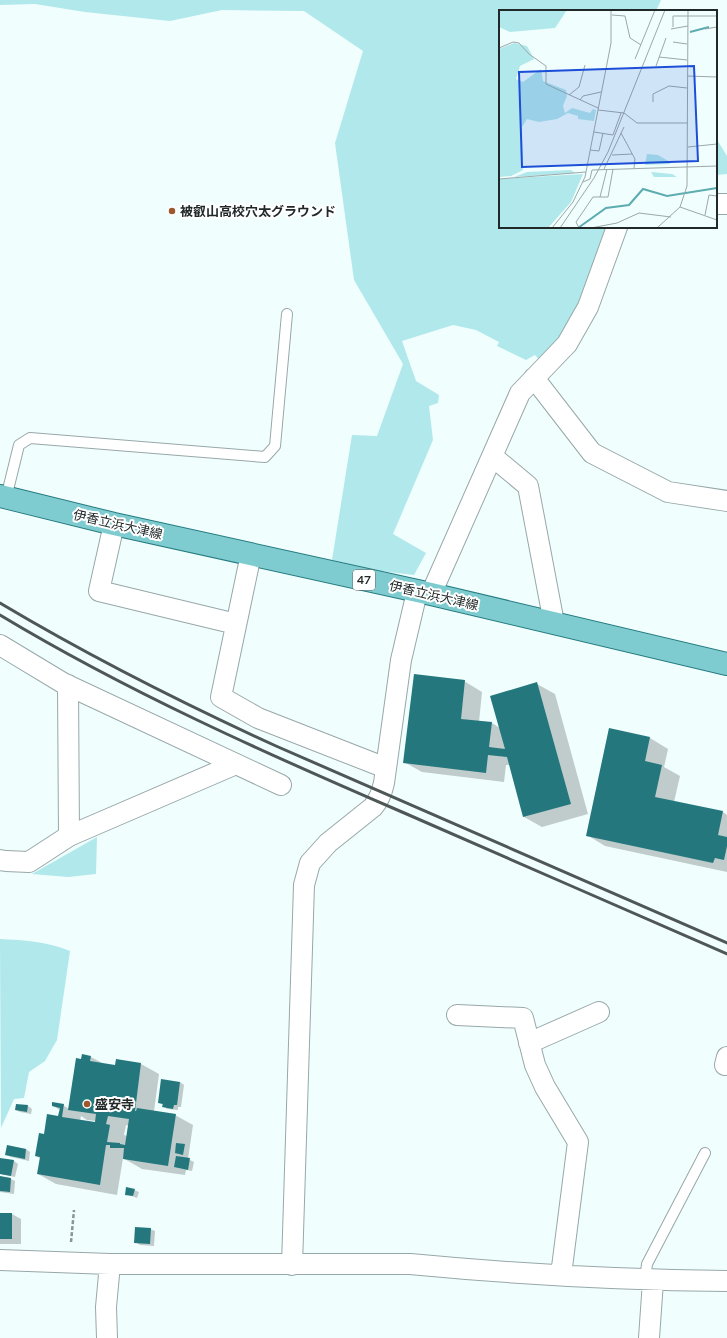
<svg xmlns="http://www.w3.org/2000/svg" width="727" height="1338" viewBox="0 0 727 1338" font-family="Lato,'Noto Sans JP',sans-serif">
	<rect width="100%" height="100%" fill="#f0fefe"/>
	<path fill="#b1e8eb" d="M0,0H661L656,11H500V227H629L574,352L542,363L535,355L526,360L497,346L499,342L476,330L453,325L402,341L416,381L439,395L438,403L429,406L433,440L393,534L426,553L414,575L380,571L332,560L352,435L377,436L403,364L354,280L335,143L363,51L304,11L222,10L170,21L85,12L35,4L0,5Z
		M716,138L727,156V174L716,175Z
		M97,837L96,874L68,877L32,874Z
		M0,939C22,940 50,942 70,951L57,1040L45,1061L29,1072L24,1098L14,1099L1,1128Z"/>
	<path fill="#0003" fill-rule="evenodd" d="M464,681L482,692L479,722L492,723L500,728L537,684L555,694L588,814L542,827L524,817L510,765H506L504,782L422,772L404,762Z
		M609,729L650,738L668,749L664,767L680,776L674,802L723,812L727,815V872L605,846L587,835Z
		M91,1057L104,1064L116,1066L117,1060L141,1064L159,1074L154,1111L175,1115L193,1125L188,1159L194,1162L192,1171L186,1170L185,1175L142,1169L123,1158L117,1195L56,1184L38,1174L41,1159L36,1156L45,1135L59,1117L60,1110L53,1106L63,1105L69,1109L82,1060ZM81,1116L87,1120L96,1121V1124L80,1121ZM126,1125L129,1126L127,1136L124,1135Z
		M180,1082L184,1085L181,1107H178V1110L167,1109L159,1102Z
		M28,1106L32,1109L31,1114L20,1112L16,1110Z
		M8,1146L26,1149L30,1152L29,1161L11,1157L6,1155Z
		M14,1161L18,1164L15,1177L0,1174V1163Z
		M0,1177L11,1179L15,1181L14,1194L0,1192Z
		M134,1190L139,1192L137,1198L126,1194Z
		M0,1214H12L21,1219V1244H0Z
		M150,1229L155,1231L154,1246L140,1245L135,1242Z"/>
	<path fill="#24787d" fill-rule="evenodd" d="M414,674L465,680L461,719L492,722L489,747L505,749L490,696L537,682L571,804L523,817L507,757L488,755L486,773L403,763Z
		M609,728L650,737L645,761L662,765L655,797L723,811L718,835L727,837V846L724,860L715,858L713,863L586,836Z
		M82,1054L91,1056L90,1061L115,1065L116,1059L141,1063L135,1111H136L137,1108L176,1114L168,1166L123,1159L124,1148H110V1145H106L100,1185L37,1174L40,1157L35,1156L39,1133L44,1134L47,1114L58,1116L60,1108L52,1106V1102L64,1104L62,1117L95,1122L96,1114L68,1110L76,1058L81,1059ZM108,1116L129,1119L125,1145L120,1144V1143L107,1142L110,1125L106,1124Z
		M161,1079L180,1082L177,1105H174L173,1109L162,1107L163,1104L158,1103Z
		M16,1104L28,1105L27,1112L15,1110Z
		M176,1143L185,1144L183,1155L175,1153Z
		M7,1145L26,1149L25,1159L5,1155Z
		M176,1156L190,1158L188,1170L174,1167Z
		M0,1158L14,1160L11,1176L0,1174Z
		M0,1176L11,1178L10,1192L0,1191Z
		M126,1187L135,1189L133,1196L125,1195Z
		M0,1213H12V1239H0Z
		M135,1227L151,1228L150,1244L134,1243Z"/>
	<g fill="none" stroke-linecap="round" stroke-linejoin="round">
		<g stroke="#98a7a8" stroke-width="12">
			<path id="service" d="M6,498L19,445L30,438L265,457L275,446L287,314
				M645,1280L647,1264L705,1153"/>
		</g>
		<g stroke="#98a7a8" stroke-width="22">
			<path id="minor" d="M716,204H727
				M534,378L592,453L668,492L727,501
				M492,456L528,486L554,623
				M114,524L99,591L236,624
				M251,554L221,697L258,718L386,768
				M431,594L520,393L567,344L588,307L617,227
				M0,645L63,683L281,785
				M68,685L69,836
				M0,860L6,861L29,862L69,836L236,764
				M457,1015L523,1018L535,1065L545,1087L578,1142L561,1275
				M529,1043L599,1012
				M725,1065L727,1057
				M0,1260L110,1264H410C515,1274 621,1280 727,1281
				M292,1265L304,885L310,863L328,843L373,807C379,800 382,792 384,783L401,660L417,592
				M107,1338L106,1307L110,1264
				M649,1338L653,1281"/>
		</g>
		<g stroke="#267c80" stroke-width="24">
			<path id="primary" d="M0,496L114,524L431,594L727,664"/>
		</g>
		<path stroke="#8b9595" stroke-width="2.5" stroke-dasharray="4 2" stroke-linecap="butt" d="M71,1242L74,1210"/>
		<use href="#service" stroke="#fff" stroke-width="10"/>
		<use href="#minor" stroke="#fff" stroke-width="20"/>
		<use href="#primary" stroke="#7fccd0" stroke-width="22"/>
		<path stroke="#4e5656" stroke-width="3" d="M0,603C89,656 182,703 276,746L727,943
			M0,615C128,692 265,753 402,812C510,859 619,907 727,954"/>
	</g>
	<g fill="#9d582d" stroke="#fff" stroke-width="1.5">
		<circle cx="172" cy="211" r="4"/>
		<circle cx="87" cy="1104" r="4"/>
	</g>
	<g text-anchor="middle" stroke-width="4" stroke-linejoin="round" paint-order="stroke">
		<rect fill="#fff" stroke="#646868" stroke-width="1" x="353" y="570" width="22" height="20" rx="3"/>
		<g font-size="12" font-weight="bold" fill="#212828">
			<text x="364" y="584">47</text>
		</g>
		<g font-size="13" font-weight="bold" fill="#212828" stroke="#fff" text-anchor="start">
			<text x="180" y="216">被叡山高校穴太グラウンド</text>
			<text x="95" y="1109">盛安寺</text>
		</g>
		<g font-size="13" fill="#212828" stroke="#fff">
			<text transform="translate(118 524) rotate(13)" y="5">伊香立浜大津線</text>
			<text transform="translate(434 595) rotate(13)" y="5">伊香立浜大津線</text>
		</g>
	</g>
	<g transform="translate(499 10)">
		<rect width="218" height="218" fill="#f0fefe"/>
		<path d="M0,0H68L56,18L11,22L0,17ZM15,33L28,36L35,49L21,56L17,69L24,72L42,59L44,71L67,80L68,86L64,96L66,103L73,98L91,103L94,99L97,100L95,111L79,109V106L69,103L58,109L40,112L28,109L23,117L24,160L12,166L0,167V39ZM148,144L159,145L171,152V154L146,155ZM72,160L76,163L15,167L28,162ZM152,162L173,164L178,167H155ZM84,164L72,192L49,218H0V169Z" fill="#b1e8eb"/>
		<path fill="none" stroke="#5dacb0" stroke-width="2" d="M191,22L210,17M79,218L107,198L130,195L144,179L168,186L218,178"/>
		<path fill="none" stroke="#9da8a8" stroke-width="1" d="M113,5L126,6L131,28L142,35M174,17V6H218M172,19L189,16M206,19L218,17M174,32L188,34M0,38L14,32L20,33L30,44L47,56V74L99,98M160,47L188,50M136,49L156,0M157,56L167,28M188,66L218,67M70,85L80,77L86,55M81,90L84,86L102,82M154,92V84L170,76L188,78M99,100L125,103L138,113H188M95,122L114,125L122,103M122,123L136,149L135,158M189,137L218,134M91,140L100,141L104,123M113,145L133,144M105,159L125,117M0,169L87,162M84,172L91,169L93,160L218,156M101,187L108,159M181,197L218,210M206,205L210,185L218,186M53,218L74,192L86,167L112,33V0M61,218L95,168L109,142L166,0M80,218L77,212L94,187H109L114,159M92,218L118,213L140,203L172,207M158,218L181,197L188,176L189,0"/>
		<path fill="#1d4ed8" fill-opacity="0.15" stroke="#1d4ed8" stroke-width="2" d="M195,56L199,151L23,157L20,62Z"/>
		<rect width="218" height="218" fill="none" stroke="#212828" stroke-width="2"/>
	</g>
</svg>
